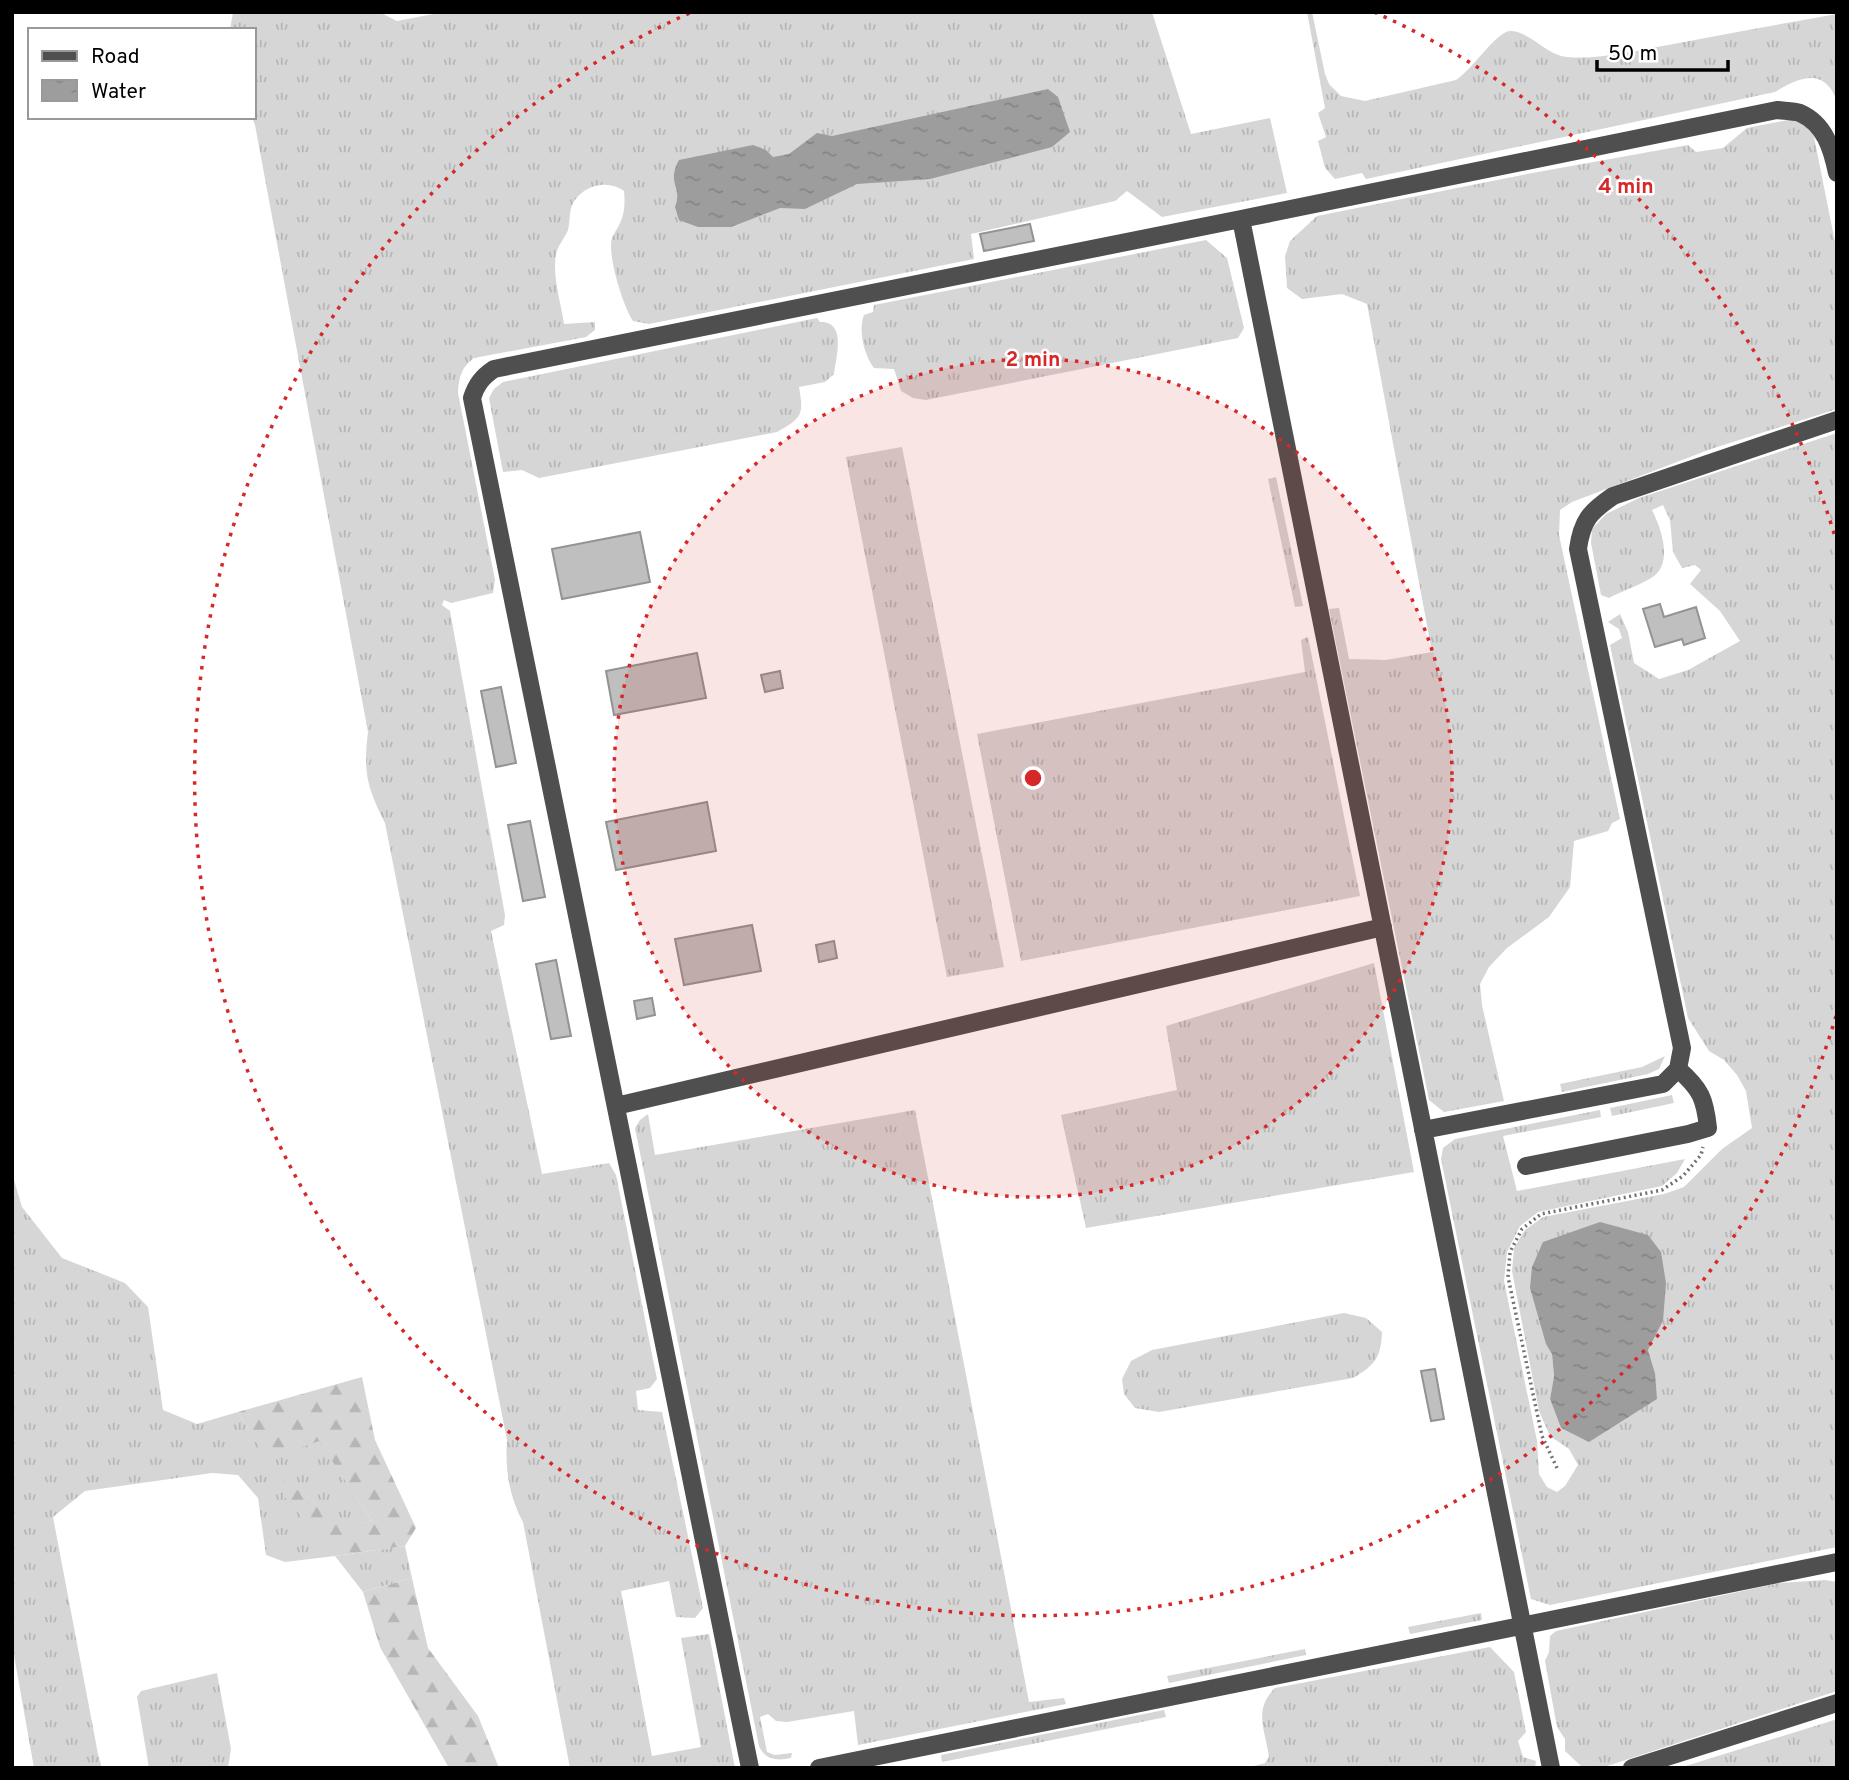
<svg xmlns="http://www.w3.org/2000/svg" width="1849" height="1780" viewBox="0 0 1849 1780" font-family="Overpass,sans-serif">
	<defs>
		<pattern id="grass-tufts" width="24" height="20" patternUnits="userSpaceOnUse" patternTransform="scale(1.75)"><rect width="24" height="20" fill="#d6d6d6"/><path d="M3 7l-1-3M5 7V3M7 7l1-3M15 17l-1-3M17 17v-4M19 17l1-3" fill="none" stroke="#b6b6b6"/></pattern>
		<pattern id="forest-firs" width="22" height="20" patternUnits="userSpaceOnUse" patternTransform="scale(1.75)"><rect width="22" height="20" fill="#d6d6d6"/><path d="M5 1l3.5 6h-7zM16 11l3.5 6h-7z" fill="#b6b6b6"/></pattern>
		<pattern id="water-ripples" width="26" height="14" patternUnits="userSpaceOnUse" patternTransform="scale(1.75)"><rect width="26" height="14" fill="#9d9d9d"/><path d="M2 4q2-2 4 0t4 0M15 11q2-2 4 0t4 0" fill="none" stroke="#858585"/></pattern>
	</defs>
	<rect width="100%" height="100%" fill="#fff"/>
	<path fill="url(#grass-tufts)" fill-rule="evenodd" d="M233,12H379L397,21L444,12H1152L1191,134L1270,118L1287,193L1162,217L1127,191L1115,201L971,234L974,259L649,324L633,321C623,306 607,255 612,238C614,233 618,228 620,223C625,213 625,202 624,191C606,178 579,186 571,208C569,215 570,223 568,230C565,238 558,245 556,254C552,276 561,303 564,324L595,322V330L586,337L474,358C461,368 459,377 458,393L495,580L493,593L451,603L444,600L442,605L450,611L505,915L504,925L491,931L542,1174L609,1163L616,1175L657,1379L650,1388L636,1391L638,1410L662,1412L703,1608L695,1618L676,1617L669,1581L621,1591L652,1756L701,1747L681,1638L709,1634L735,1768H570L523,1522C509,1496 505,1469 507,1440L385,823C367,787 363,772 368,732L255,125L252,117H254V30H230Z
		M1307,12H1312L1325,74L1329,84L1341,96L1365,101L1456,80C1472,70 1496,32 1510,31C1530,31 1547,56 1568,57C1597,60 1639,50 1668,45C1725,34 1781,24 1837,14V101C1824,67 1800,77 1775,92L1366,179L1362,173L1335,179L1325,168L1318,141L1326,137L1318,113L1325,108Z
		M1793,119L1805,125L1813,132L1837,252V409L1711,449L1572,502L1560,510L1559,535L1620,819L1612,823L1608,831L1574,841L1570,887L1549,917L1507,948L1489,967L1480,984L1482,1005L1504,1101L1444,1112L1429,1100L1329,609L1339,608L1349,659L1386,660L1432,652L1367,304L1342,294L1302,299L1287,288L1285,256L1290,241L1317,216L1532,173L1688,145L1696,152L1723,148L1747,128Z
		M1206,240L1227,258L1244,328L1238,338L926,400L913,398L901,391L894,369L874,368C864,355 858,330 864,315L873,312L874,305Z
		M817,318L820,322C847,321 836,357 834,374L825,382L799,387C804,415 802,418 777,432L539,478L522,470L503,472L489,398L494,389L503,382Z
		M1837,433V1547L1550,1605L1531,1599L1441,1159L1443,1148L1455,1139L1600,1110L1601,1117L1503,1136L1517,1191L1685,1159L1677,1173L1662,1186L1538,1212L1520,1226L1507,1252L1504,1281L1537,1441L1539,1474L1547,1487L1557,1492L1565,1486L1578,1465L1569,1449L1550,1436L1539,1411L1512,1271L1514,1248L1525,1230L1543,1217L1664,1194L1684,1187L1722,1149L1752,1128L1746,1091L1737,1075L1724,1060L1709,1051L1688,1018L1610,645L1622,638L1619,629L1608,622L1620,614L1628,632L1634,663L1659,679L1688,670L1740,641L1720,611L1690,584L1701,570L1695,565L1682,568L1673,552L1670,520L1663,505L1652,510C1661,528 1673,561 1654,576C1645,583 1620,592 1609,598L1601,595L1591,543L1592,529L1606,514L1639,498ZM1663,1321L1648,1350L1655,1373L1589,1441L1561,1428L1550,1399L1554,1376L1552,1354Z
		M902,447L1004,967L947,977L846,457Z
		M1276,477L1303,606L1295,607L1268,479Z
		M1308,637L1360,896L1021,961L977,734L1305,672L1301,640Z
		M1374,963L1414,1172L1086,1228L1061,1115L1177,1090L1166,1026Z
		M1665,1056L1659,1069L1648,1074L1562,1092L1560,1084L1642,1067Z
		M1672,1095L1674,1103L1612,1116L1610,1108Z
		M915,1110L1029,1702L1064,1698L1066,1704L858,1745L854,1711L787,1722L776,1721L768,1714L760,1717L767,1752L775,1755L792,1753L791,1758C777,1761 765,1760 759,1746L635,1128L640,1120L648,1114L655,1155Z
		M12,1173L22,1207L62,1258L125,1283L148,1307L163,1410L197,1424L238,1412L267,1459L319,1440L372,1521L340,1529L306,1495L335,1556L405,1546L412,1578L363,1592L335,1556L285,1562L266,1555L258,1498L238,1475L212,1473L85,1491L53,1517L98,1754L102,1768H34L12,1644Z
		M1344,1313L1366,1318L1382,1332C1381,1358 1375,1365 1353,1378L1159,1412L1135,1408L1124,1394L1122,1379L1131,1361L1152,1350Z
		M1825,1580L1837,1582V1691L1601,1768L1581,1766L1565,1751V1739L1557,1727L1545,1661L1549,1652L1550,1636L1556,1631L1780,1583Z
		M1481,1613L1482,1620L1410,1634L1408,1627Z
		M1490,1647L1514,1672L1526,1732L1518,1741L1523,1757L1536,1761L1535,1768H1246L1265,1763L1269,1757C1265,1729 1253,1710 1275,1688Z
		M1305,1649L1306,1655L1169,1683L1167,1676Z
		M217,1673L231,1749L228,1768H149L137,1697L141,1691Z
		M1164,1710L1166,1717L942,1762L941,1755Z
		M1837,1719V1768H1679L1828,1722Z"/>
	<path fill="url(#forest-firs)" d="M362,1377L375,1440L416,1528L405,1546L335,1556L284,1496L283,1481L306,1495L341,1528L372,1521L319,1441L267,1460L238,1412Z
		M412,1578L428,1648L478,1716L499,1768H449L380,1647L363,1592Z"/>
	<path fill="url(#water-ripples)" d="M1048,89L1058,97L1070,132L1052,147L930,179L857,184L805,209L780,208L731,227H698L679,220L675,207C683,187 666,184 679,160L753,145L766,150L773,157L789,154L817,133L832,136Z
		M1600,1222L1648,1235L1661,1252L1666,1283L1663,1321L1648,1350L1655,1373L1657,1399L1589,1442L1561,1428L1550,1399L1554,1376L1552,1354L1546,1344L1530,1288L1532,1267L1543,1242Z"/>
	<path fill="#bfbfbf" stroke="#939393" stroke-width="2" d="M1030,224L1034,241L984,251L980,234Z
		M640,532L650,582L562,599L552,549Z
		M1660,604L1664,617L1696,607L1705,638L1684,645L1682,639L1655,647L1643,609Z
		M697,653L706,698L614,715L606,671Z
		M780,671L783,688L765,692L761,675Z
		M501,687L516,763L496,767L481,691Z
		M707,802L716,851L616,870L606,822Z
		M530,821L545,897L523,901L508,825Z
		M752,925L761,971L684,985L675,939Z
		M834,941L837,958L819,962L816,945Z
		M556,960L571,1036L551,1039L536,964Z
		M652,998L655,1015L637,1019L634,1001Z
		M1435,1369L1444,1419L1431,1421L1421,1371Z"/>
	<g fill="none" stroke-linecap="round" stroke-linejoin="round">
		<path stroke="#717171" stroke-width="3.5" stroke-dasharray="2 3.5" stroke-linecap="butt" d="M1557,1468L1542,1436L1508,1277L1510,1252L1522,1229L1541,1214L1662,1190L1683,1176L1701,1155L1703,1147"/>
		<path stroke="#4f4f4f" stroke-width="18" d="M616,1106L1383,927
			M1423,1130L1663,1084L1678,1069L1682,1048L1578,549C1582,520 1590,512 1613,496L1837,420
			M1526,1166L1688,1134L1708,1128C1705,1099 1701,1089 1678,1069
			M750,1768L472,398C476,385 482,377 494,369L1241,219
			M819,1768L1837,1562
			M1551,1768L1241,219L1777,110C1784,111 1793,111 1800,113C1825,124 1832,149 1837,173
			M1632,1768L1837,1703"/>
	</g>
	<circle cx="1033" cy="778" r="419" fill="#d62828" fill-opacity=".12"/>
	<g fill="none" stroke="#d62828" stroke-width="3.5" stroke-dasharray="3.5 7">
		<circle cx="1033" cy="778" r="419"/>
		<path d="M1836 1016A838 838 0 1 1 692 12M1374 12A838 838 0 0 1 1836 540"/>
	</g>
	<circle cx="1033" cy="778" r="10" fill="#d62828" stroke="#fff" stroke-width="3.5"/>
	<g font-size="21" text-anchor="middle" font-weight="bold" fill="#d62828" stroke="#fff" stroke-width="5" stroke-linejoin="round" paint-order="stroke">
		<text x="1626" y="193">4 min</text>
		<text x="1033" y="366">2 min</text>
	</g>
	<rect width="1849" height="1780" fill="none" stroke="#000000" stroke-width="28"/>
	<rect x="28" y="28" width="228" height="91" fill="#ffffff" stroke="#999999" stroke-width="2"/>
	<rect x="42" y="51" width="35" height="10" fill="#4f4f4f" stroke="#999999" stroke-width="2"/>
	<text x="91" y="63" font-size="21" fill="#000000">Road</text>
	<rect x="42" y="80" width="35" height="21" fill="url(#water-ripples)" stroke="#999999" stroke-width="2"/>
	<text x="91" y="98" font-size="21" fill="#000000">Water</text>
	<path d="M1597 60v10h131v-10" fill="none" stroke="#000000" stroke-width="3.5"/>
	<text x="1608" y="60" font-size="21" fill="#000000" stroke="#ffffff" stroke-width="5" paint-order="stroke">50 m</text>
</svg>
